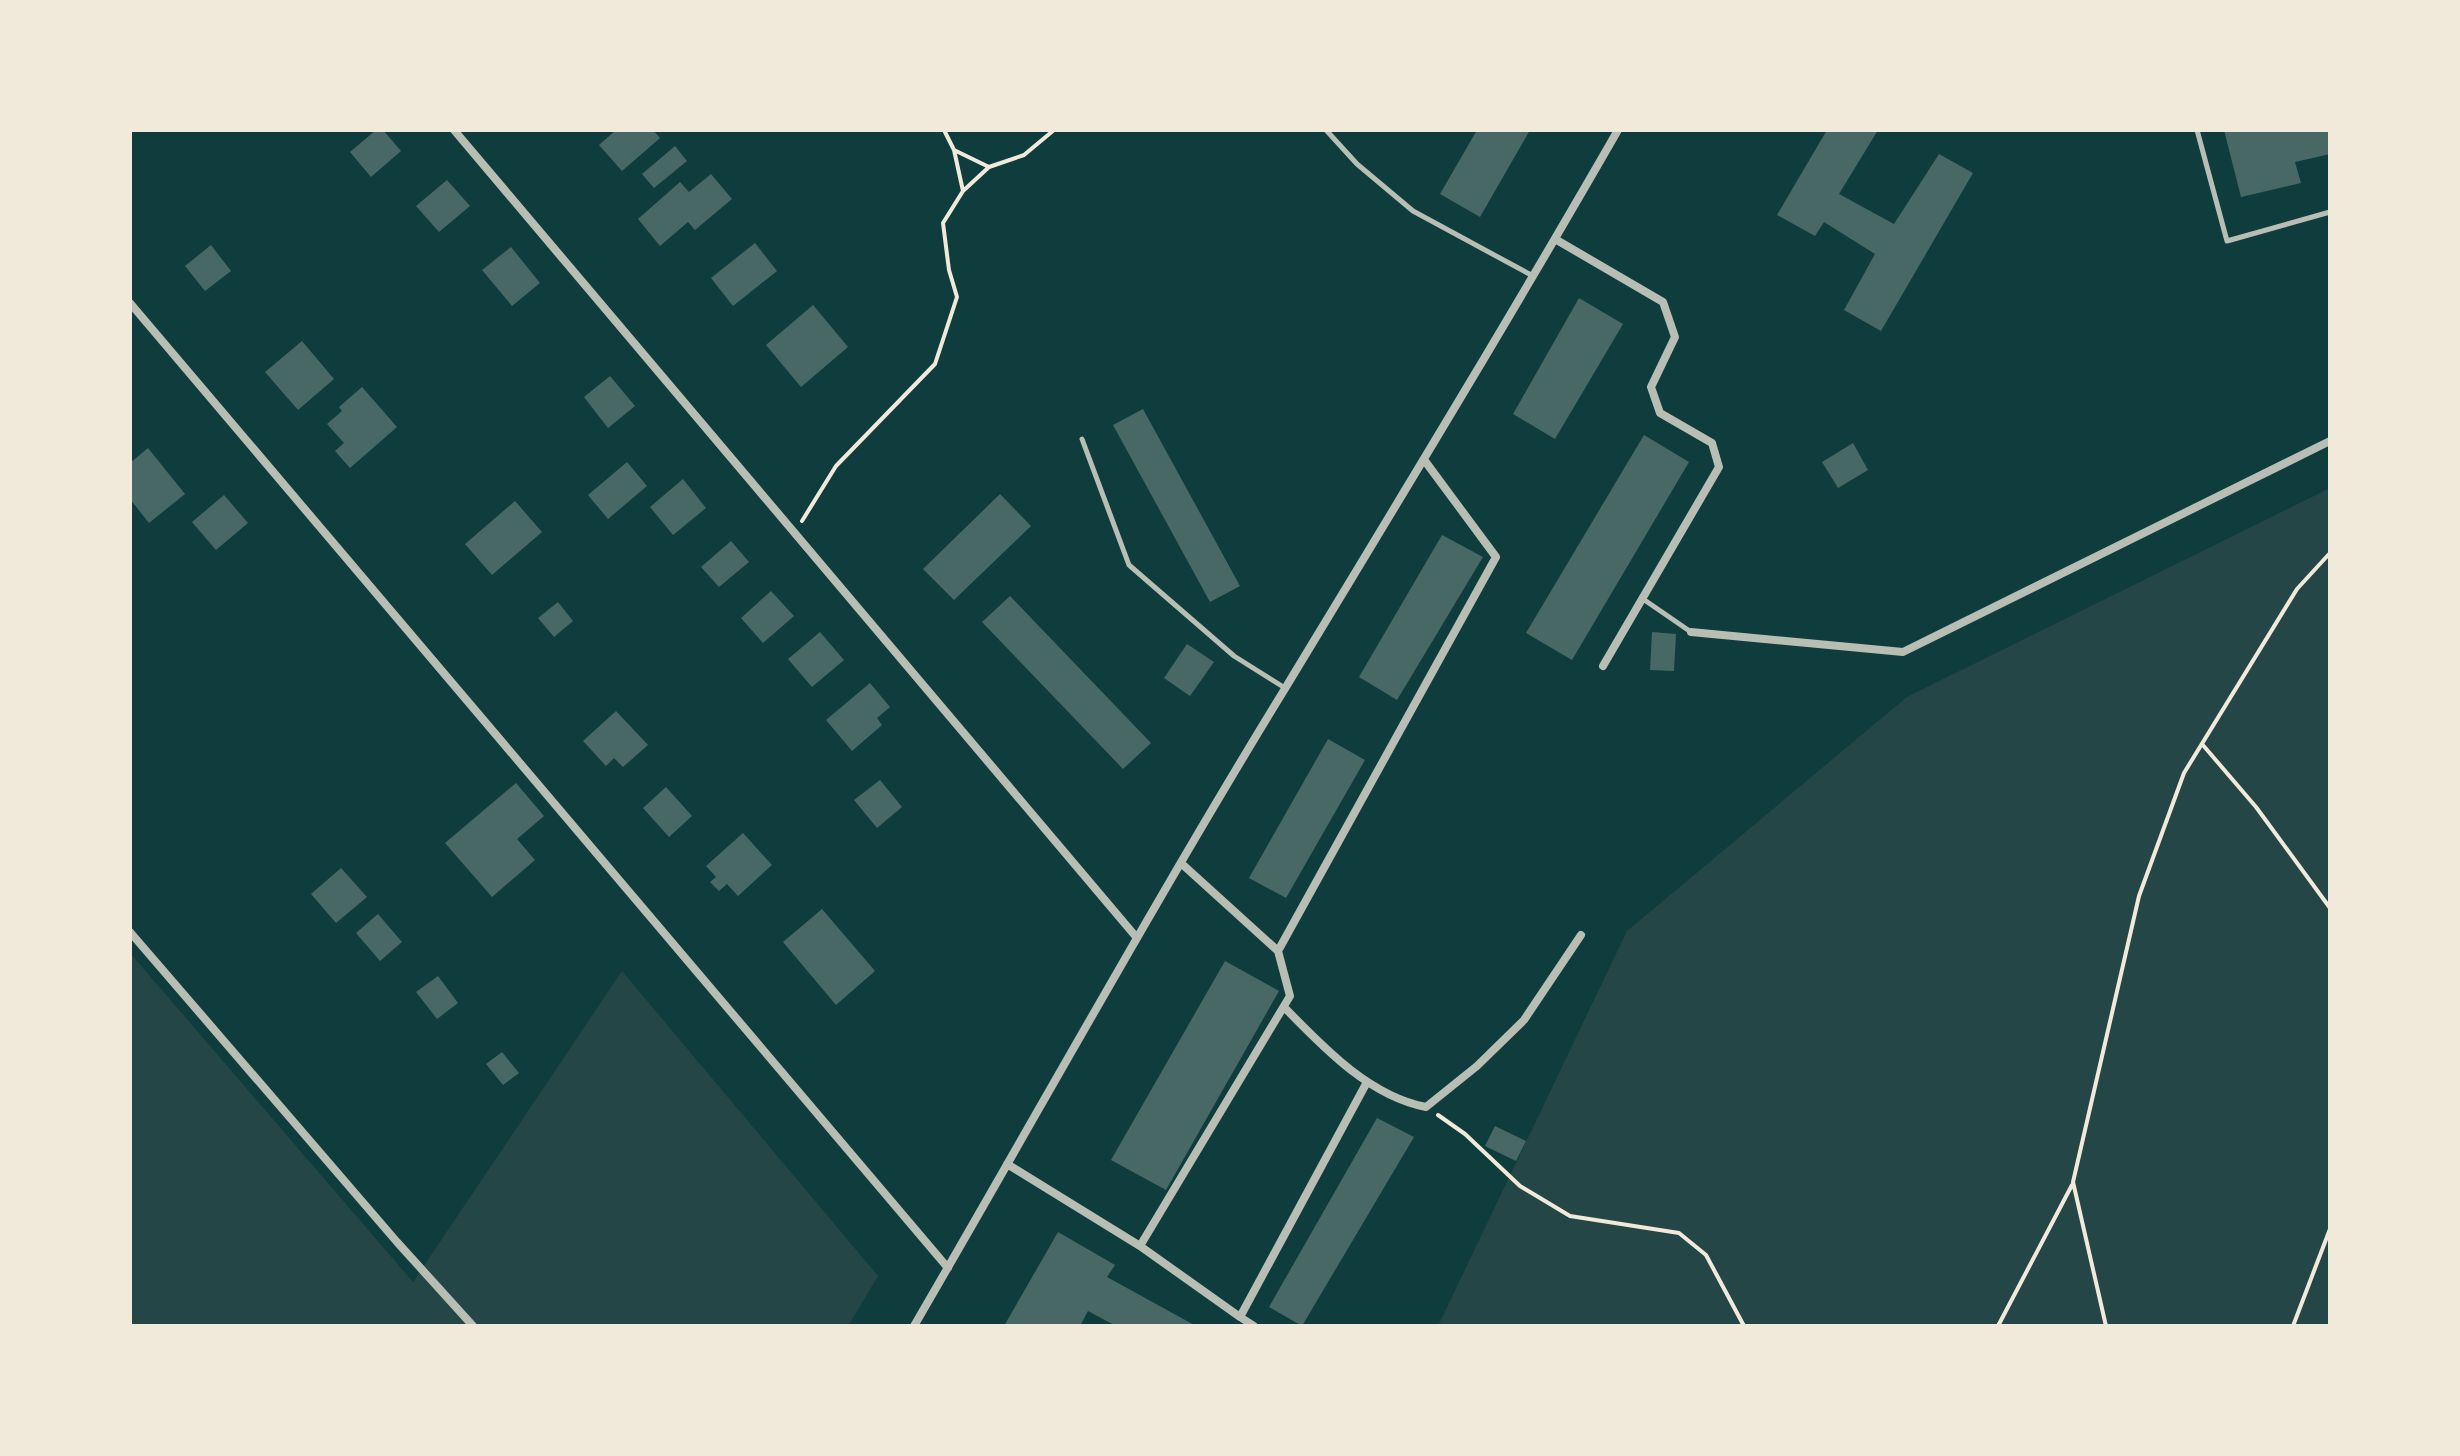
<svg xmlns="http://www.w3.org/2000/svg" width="2460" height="1456" viewBox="0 0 2460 1456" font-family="Raleway,sans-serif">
	<rect width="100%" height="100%" fill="#0f3d3e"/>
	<path fill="#244646" d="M2330,488V1326H1438L1627,931L1907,697Z
		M130,953L413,1282L622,971L878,1276L848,1326H130Z"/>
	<path fill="#486865" d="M376,130H383L401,151L371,177L350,152Z
		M616,130H653L660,138L622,171L599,145Z
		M1477,130H1530L1480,217L1440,194Z
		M1827,130H1878L1839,194L1894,224L1939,154L1973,173L1881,331L1844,310L1875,254L1824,222L1815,236L1777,215Z
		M2224,130H2330V154L2295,162L2301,183L2241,197Z
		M675,146L687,161L654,188L642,174Z
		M711,174L732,199L695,230L688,222L660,246L638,219L680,182L689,192Z
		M447,180L470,206L439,232L416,206Z
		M755,243L777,271L733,306L711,278Z
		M211,245L231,271L205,291L185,266Z
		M511,247L540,283L512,306L482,270Z
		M1579,298L1623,324L1555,439L1513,414Z
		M813,305L848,347L801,387L766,345Z
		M302,341L334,379L298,410L265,372Z
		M610,376L635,406L608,428L584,397Z
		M362,387L397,427L350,468L335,451L344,443L327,424L342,411L339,407Z
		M1143,409L1240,586L1210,602L1113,425Z
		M1644,435L1689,462L1572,660L1526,633Z
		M1853,443L1868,470L1838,488L1822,462Z
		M148,448L185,494L149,523L130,499V463Z
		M627,462L647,486L608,519L588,495Z
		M683,479L706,508L673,535L650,507Z
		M1000,494L1031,526L954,600L923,569Z
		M224,495L248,523L216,550L192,522Z
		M515,501L542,532L492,575L465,544Z
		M1442,535L1483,557L1397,700L1359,677Z
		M731,541L749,562L719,587L701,567Z
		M771,591L794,616L763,643L741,618Z
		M1010,596L1151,743L1123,769L982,622Z
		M558,602L573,621L554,637L538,618Z
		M820,632L844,660L812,687L788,659Z
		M1652,632L1676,634L1674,671L1650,670Z
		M1187,644L1214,662L1190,696L1164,678Z
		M870,683L890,707L877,718L882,725L852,751L826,720Z
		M616,711L648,745L623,767L614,758L606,766L583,741Z
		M1328,739L1365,760L1286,898L1249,878Z
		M880,780L902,807L877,828L854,800Z
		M516,783L544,816L517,839L535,860L492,897L445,843Z
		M666,787L692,816L669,837L643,808Z
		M743,833L772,865L738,896L727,884L719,891L710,882L716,877L706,866Z
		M341,868L367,897L336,923L311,894Z
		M822,909L875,971L836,1005L783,942Z
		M378,914L402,942L380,961L356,933Z
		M1225,961L1279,991L1166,1190L1111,1160Z
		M438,976L458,1003L437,1019L416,992Z
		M502,1052L519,1073L503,1085L486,1064Z
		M1377,1118L1414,1137L1302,1326L1269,1307Z
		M1495,1126L1526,1141L1516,1161L1485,1146Z
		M1058,1232L1115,1265L1107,1277L1196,1326H1116L1088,1311L1080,1326H1004Z"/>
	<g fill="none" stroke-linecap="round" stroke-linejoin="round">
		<path stroke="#f1e9da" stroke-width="4" d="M944,130L954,150L989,167L1024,155L1054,130
			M954,150L963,191
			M802,521L836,466L935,364L957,297L949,270L943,223L963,191L989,167
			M2202,744L2256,807L2330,908
			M1438,1115L1465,1134L1520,1186L1570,1216L1679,1233L1706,1255L1744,1326
			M1998,1326L2072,1185
			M2106,1326L2073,1182L2139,896L2184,773L2297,589L2330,553
			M2293,1326L2330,1229"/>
		<path stroke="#b8beb3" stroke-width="5" d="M1326,130L1357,164L1413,211L1533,276
			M2197,130L2227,241L2330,212
			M1082,439L1129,565L1234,656L1285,688
			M1643,599L1691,632"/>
		<path stroke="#b8beb3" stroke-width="8" d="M454,130L1137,938
			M1555,239L1663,302L1675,337L1651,387L1660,413L1712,443L1719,467L1603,666
			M130,303L948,1268
			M1691,632L1903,652L2330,441
			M130,932L397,1242L473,1326
			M1278,951L1496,557L1425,461
			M1284,1007C1323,1047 1369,1096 1426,1107L1477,1066L1524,1020L1581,935
			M1007,1164L1140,1246L1290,996L1278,951L1182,864
			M1140,1246L1240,1317L1367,1082
			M1240,1317L1254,1326
			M914,1326C1038,1113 1157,897 1286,687C1398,502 1510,318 1618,130"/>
	</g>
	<rect width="2460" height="1456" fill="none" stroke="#f1e9da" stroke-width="264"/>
</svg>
